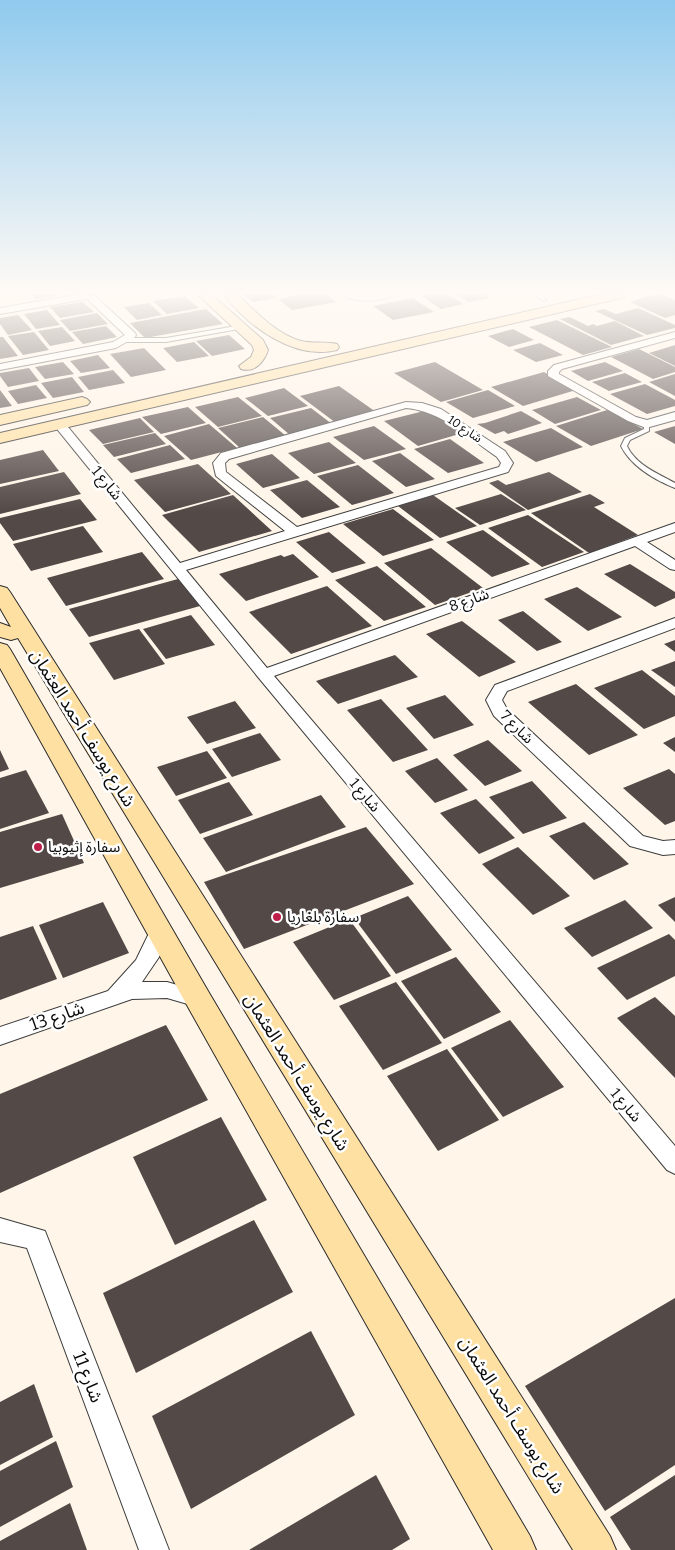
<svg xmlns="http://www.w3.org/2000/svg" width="675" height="1550" viewBox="0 0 675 1550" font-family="Bitter,'Noto Sans Arabic',serif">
	<rect width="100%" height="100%" fill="#fff5e8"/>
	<path fill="#534947" d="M32,294H56V296L36,299Z
		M243,294H273L278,298L253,302Z
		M302,294H326L336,302L292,310L278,299Z
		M447,294L463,304L441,309L420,295Z
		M456,294H484L490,298L468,302Z
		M663,294L675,300V315L665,318L630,302L651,295L655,296Z
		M184,296L199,308L167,314L153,301Z
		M413,298L434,312L393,320L373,306Z
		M83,302L94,312L60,318L50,307Z
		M149,303L162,315L137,320L124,307Z
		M638,308L675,325V328L647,335L595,311L604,309L616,314Z
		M206,309L223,324L145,338L130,323Z
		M47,310L60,325L36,329L24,314Z
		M97,313L108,324L70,331L60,320Z
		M18,315L32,330L8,335L0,324V318Z
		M570,317L588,326L593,324L597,326L615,321L644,336L611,345L560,319Z
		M557,320L612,347L583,355L529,327Z
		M106,326L117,337L83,344L72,332Z
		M62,327L75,341L50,346L38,331Z
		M513,329L534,340L509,347L488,336Z
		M34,332L49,350L23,355L8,336Z
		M229,335L245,349L212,356L196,341Z
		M0,337H3L18,356L0,359Z
		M194,342L209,356L177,362L163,348Z
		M540,343L563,355L536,362L513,350Z
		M675,345V366L649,353Z
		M144,348L166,370L131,377L110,354Z
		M639,349L675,367V372L653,379L611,357Z
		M98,355L110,368L81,373L70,361Z
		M63,362L74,374L45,379L35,367Z
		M435,362L483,390L441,402L394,373Z
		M605,362L623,371L588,381L571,371Z
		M29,368L39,381L8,387L0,376V373Z
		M113,370L125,383L89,390L78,377Z
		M544,372L576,390L523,406L491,387Z
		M625,373L642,382L609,391L592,382Z
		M675,374V396L649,382Z
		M72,377L84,392L53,398L41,383Z
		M645,384L675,400V406L647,414L610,394Z
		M36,385L47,398L18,404L8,391Z
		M339,386L376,412L336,423L300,396Z
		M284,388L308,406L268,416L245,398Z
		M0,390L12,406L0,408Z
		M488,390L515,406L473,418L446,402Z
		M238,397L262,416L218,427L195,407Z
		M577,397L601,410L555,424L532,410Z
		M188,407L206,423L161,434L142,417Z
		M311,408L332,424L290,435L270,418Z
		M428,410L463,433L418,446L384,421Z
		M607,410L643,429L591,446L556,426Z
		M521,411L542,423L508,434L504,431L495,434L477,424L485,423Z
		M263,417L286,436L240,448L218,428Z
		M140,418L154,432L103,444L89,430Z
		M209,424L237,448L191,460L164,436Z
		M374,426L406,449L364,460L333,437Z
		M675,426V444L654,432Z
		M551,428L583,447L536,462L503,442Z
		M155,433L166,444L114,457L103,445Z
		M450,439L484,463L448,473L414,449Z
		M329,442L356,463L314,474L288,453Z
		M170,445L185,459L131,473L117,459Z
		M43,450L59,471L0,484V460Z
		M400,453L435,479L406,487L372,461Z
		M272,454L300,478L263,488L236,464Z
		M198,464L231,494L165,512L134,480Z
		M358,465L394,493L352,505L317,476Z
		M64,472L81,494L0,514V487Z
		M549,472L582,492L528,510L489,483L498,480L506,485Z
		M307,480L340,507L302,518L270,490Z
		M501,494L526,510L480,525L455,508Z
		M590,494L605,503L594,507L638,535L589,553L531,513Z
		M233,495L272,531L199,552L162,515Z
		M433,495L477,526L440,538L398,506Z
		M80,499L97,520L13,541L0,523V518Z
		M393,509L434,540L383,556L343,524Z
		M528,515L584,552L542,567L488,528Z
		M83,526L103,552L31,571L13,544Z
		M483,530L530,564L492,577L446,542Z
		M329,532L366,563L332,573L296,542Z
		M431,548L483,588L435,605L384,563Z
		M142,552L164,579L66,606L47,578Z
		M293,554L319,577L246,601L219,574L281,555L284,557Z
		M630,564L675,592V598L655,607L604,574Z
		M377,566L426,607L384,621L335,580Z
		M178,579L200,606L89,637L69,609Z
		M327,586L372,626L291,654L249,612Z
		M577,587L622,617L588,631L544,599Z
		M523,611L562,642L537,651L498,620Z
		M191,615L215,645L166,659L143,629Z
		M462,621L516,662L479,677L426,634Z
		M139,629L165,664L114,680L89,643Z
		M675,640V652L664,644Z
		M395,655L418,677L338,704L316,681Z
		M675,661V687L651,670Z
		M642,670L675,696V716L644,729L594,688Z
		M576,684L638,735L589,755L528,702Z
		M445,695L474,725L434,739L406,708Z
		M381,699L428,750L393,762L347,710Z
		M235,701L256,728L207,744L187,717Z
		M260,733L281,760L232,777L212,749Z
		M675,737V752L663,743Z
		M488,740L522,771L485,786L453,755Z
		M0,750L9,769L0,772Z
		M207,751L227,778L176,796L157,767Z
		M437,758L468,790L435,803L405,771Z
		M669,769L675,774V821L665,825L623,788Z
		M26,770L49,813L0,829V778Z
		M532,781L567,818L523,834L489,797Z
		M229,782L253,815L200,834L178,800Z
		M321,795L346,827L226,872L203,838Z
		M476,799L515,838L479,854L440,813Z
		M62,814L84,863L0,888V832Z
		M584,822L629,864L594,880L549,836Z
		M366,827L414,884L244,949L204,882Z
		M518,847L570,896L533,915L482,864Z
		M408,896L452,950L396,974L354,918Z
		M675,897V922L658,905Z
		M625,900L653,928L592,957L564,928Z
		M103,902L129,953L63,978L39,925Z
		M349,919L391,976L334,1000L293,942Z
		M33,926L57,979L0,1000V937Z
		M669,934L675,940V976L627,1000L597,968Z
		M456,957L501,1012L444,1039L401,981Z
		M396,982L442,1043L383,1070L339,1006Z
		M655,997L675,1016V1078L617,1018Z
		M510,1020L564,1087L503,1117L451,1048Z
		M166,1025L208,1100L0,1193V1094Z
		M447,1049L499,1120L438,1151L387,1076Z
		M221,1117L267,1200L175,1245L133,1157Z
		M254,1220L293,1292L136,1373L103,1293Z
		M675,1298V1465L605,1511L525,1386Z
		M311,1331L355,1415L191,1509L152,1416Z
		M34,1384L53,1437L0,1465V1402Z
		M56,1441L73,1487L0,1527V1471Z
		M376,1475L410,1539L392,1550H249Z
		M675,1475V1550H631L610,1517Z
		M70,1503L87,1550H0V1541Z"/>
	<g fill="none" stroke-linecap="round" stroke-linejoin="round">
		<g stroke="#3d3d3d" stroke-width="2">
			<path id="lane" d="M534,294H540L547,300L543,301Z
				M242,325L245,327L244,328L166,342H126L123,340L126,338H166Z
				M644,423L649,424V431L630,440L627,446C636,465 657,473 675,483V488C655,480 631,466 621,446L625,438L644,429Z"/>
		</g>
		<g stroke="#3d3d3d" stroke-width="2">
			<path id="street" d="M80,294L95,296L135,333L136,335L135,337L116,348L0,370V364L113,342L125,335L87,299L0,314V308Z
				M340,294H395C382,303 353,303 340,294Z
				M675,332V338L562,369L559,372V374L636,417L647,420L675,412V420L646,428L628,421L548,376V371L554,365Z
				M406,402L422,403L441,409L505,451L513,463L508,472L186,570L267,668L675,523V532L647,542L675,560V570L670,569L635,546L274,676L675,1146V1174L667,1170L258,677L53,424L59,420L63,421L180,563L285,531L216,476L213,463L221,453ZM406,408C441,411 469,438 497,457L501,463L499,467L297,527L226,472L225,463L229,459Z
				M675,618V628L507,691L502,700L507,709L643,836L663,841L675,840V854L663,855L630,846L494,716L486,700L495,685Z
				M160,922L167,925L170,930L159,957L142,982H167L205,993L209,999L205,1005L198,1007L167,998L132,999L0,1045V1027L108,991L136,960L153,925Z
				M0,1218L45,1231L169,1550H139L27,1248L0,1242Z"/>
		</g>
		<g stroke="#2c2c2c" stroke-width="2">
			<path id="secondary" d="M197,294H211L263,340L268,350C264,362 255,373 241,369L239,366L251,357L254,350L252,345Z
				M223,294H237C256,312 276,334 301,341C313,344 325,341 337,344L339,347L337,350C294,361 248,326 223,294Z
				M602,294H627L621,298L0,443V433Z
				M82,397L87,399L90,402L87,405L0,425V415Z
				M0,586L7,588L10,592L610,1536L616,1550H573L18,638L11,640L0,637V623L11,627L0,608Z
				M0,643L7,645L10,649L208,991L530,1536L536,1550H493L188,1007L0,668Z"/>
		</g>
		<use href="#lane" fill="#fff" fill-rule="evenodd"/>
		<use href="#street" fill="#fff" fill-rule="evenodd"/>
		<use href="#secondary" fill="#ffe0a3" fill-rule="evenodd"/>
	</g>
	<linearGradient id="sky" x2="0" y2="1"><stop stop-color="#8fcaee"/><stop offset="0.57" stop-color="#fffaf5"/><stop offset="1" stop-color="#fffaf5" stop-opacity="0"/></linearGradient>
	<rect width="675" height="512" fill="url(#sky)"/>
	<g fill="#be1f4a" stroke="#fff" stroke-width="2">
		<circle cx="38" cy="847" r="5"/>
		<circle cx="277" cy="917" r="5"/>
	</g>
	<g text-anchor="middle" stroke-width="5" stroke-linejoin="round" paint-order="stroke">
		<g font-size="12" fill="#0a0a0a" stroke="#fff">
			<text transform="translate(465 429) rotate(34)" y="4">شارع 10</text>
		</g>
		<g font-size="15" fill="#0a0a0a" stroke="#fff">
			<text transform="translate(107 483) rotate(51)" y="5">شارع 1</text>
			<text transform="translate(469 600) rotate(-20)" y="5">شارع 8</text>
			<text transform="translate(517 727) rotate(45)" y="5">شارع 7</text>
			<text transform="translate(365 795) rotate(50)" y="5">شارع 1</text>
			<text transform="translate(626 1105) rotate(50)" y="5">شارع 1</text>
		</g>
		<g font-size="15" fill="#0a0a0a" stroke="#fff" text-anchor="start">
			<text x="48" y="852">سفارة إثيوبيا</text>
			<text x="287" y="922">سفارة بلغاريا</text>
		</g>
		<g font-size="18" fill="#0a0a0a" stroke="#fff">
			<text transform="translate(83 728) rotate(58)" y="6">شارع يوسف أحمد العثمان</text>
			<text transform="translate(57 1016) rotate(-19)" y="6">شارع 13</text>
			<text transform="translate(297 1072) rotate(58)" y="6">شارع يوسف أحمد العثمان</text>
			<text transform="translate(88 1377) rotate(69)" y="6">شارع 11</text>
			<text transform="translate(512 1415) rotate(58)" y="6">شارع يوسف أحمد العثمان</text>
		</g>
	</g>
</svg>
